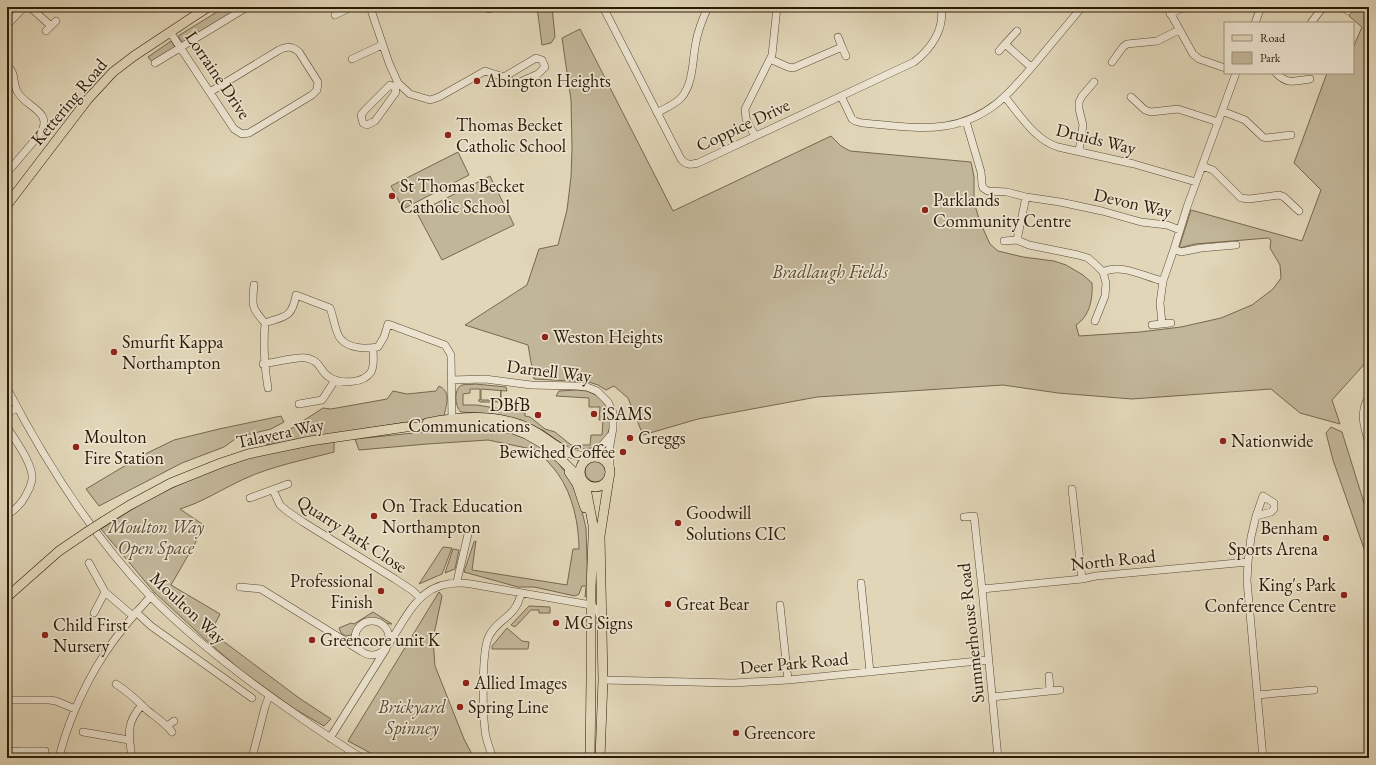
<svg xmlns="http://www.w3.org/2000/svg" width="1376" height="765" viewBox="0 0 1376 765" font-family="'EB Garamond',serif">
	<rect width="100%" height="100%" fill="#e1d6b8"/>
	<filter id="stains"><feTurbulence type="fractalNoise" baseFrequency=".005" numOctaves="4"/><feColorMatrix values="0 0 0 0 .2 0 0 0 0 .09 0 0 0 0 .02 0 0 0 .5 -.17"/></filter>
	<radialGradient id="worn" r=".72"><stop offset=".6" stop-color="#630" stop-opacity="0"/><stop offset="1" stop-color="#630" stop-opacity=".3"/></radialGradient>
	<path fill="#c2b699" stroke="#76684e" d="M225,7H242L183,44L178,36Z
		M537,7H552L555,37L551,43L542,45Z
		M1353,7L1366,12L1369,7V359L1332,400L1340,424L1300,413L1271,389L1132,399L1058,393L1003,385L817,397L698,419L643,435L628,398L614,386L606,390L598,385L589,382L534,379L528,345L465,325L527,285L539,249L558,245L567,210L571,177L572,148L571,100L562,38L580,29L673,211L831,136L841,146L850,151L971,162L974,177V202L980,222L990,244L998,251L1023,257L1054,261L1066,265L1083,275L1092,283C1093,298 1090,316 1076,325L1079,336L1140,332L1181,327L1221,318L1252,305L1273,289L1281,278L1280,265L1270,248L1271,240L1268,238L1195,244L1179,248L1191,210L1302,241L1321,190L1294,163L1327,73H1353V48L1362,27L1349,16Z
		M171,41L175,47L152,62L148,57Z
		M458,152L469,175L403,209L391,186Z
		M490,176L514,225L442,260L417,213Z
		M475,384L506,387L507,391L481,389V400H500L501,391V399H506L503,402H480L478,400H480V389H470V393L463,394V405H477L525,413V416L530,417L545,429L555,432L571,445H590L591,435H602L603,420H599L600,407H589V398L556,396L559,391L577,390L587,391L598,396L605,404L610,417V427L607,436L597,447L584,449L568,448L544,431L521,420L492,414L461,412C455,407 453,389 462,385C466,384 471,385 475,384Z
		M439,386C452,392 446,405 444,416L266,445L323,408L331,409L387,399L393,391L407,394L436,391Z
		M281,416L284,422L271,429L238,437L224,447L182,463L99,506L86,489L143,455L174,440L219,429Z
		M1331,427L1342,432L1369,519V563L1333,460L1326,433Z
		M483,428L510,431L539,445L553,456L568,476L579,499L586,528L588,594L585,597L586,586H582L579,594L575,596L534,587H518L464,572L474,542L476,541L472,570L567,585L573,549H579C579,525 573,495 558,474C553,467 547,461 542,455L541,451L488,440L427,444L359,450L355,439L433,431Z
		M334,441V452C304,460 272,466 244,479C222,489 203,502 180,509L205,526L171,585L220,614L211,632L299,698L331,719L324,726L293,708L243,672L207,641L154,592L101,529L147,500L207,471L260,454Z
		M585 471a11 11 0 1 1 22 0a11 11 0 1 1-22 0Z
		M443,547L452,548L442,574L419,584Z
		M453,549L459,550L455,569L445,573Z
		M439,592L442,596L433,639L435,666L464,739L474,758H380L348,741Z
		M529,606L550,607V613H539V610H531L515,627L511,625Z
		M373,612L392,624C381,624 372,614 362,623C358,627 356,632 351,635L346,636L341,633L339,628L351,623L354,624Z
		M507,628L522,641L529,642L528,649H492V646Z"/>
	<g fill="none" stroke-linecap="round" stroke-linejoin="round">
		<g stroke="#584a31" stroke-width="8">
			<path id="minor" d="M30,7L51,26
				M370,7L389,63L398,83L410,94L430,100L439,97L485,71L504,77L536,58L542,60L545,67L538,74L516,84L504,77
				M489,7V9
				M603,7L681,159C686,165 690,165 698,163L914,62C931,49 945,29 941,7
				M1167,7L1193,54L1199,59L1225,68
				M1343,7L1348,11
				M1170,14L1184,7
				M335,15L351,7
				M1255,23L1261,7
				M1311,23L1323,7
				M7,25L24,7
				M46,31L56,21
				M170,32L234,129L242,134L249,133L312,95L317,90L318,82L299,52C292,46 287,46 279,50L210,92
				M838,37L842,47
				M1005,44L1017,31
				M999,51L1005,44L1031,67
				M352,59L382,45
				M770,59L788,67L793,68L842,47L846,56
				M1112,62L1123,47L1127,44L1157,41L1179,30
				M155,63L247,7
				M7,65C17,75 12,81 17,91C24,107 55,111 40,134L11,168
				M1276,73C1287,85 1295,81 1310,79
				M395,87L390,85L365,110L361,115L363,123L367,125L375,121L396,92L395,87L398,83
				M841,96L852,119L855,121L862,123C889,125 918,130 945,126C989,119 1010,93 1037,61C1052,43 1067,25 1082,7
				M1005,97C1020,115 1035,140 1058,147L1134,164L1196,182
				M1131,97L1145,110L1151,112L1178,109L1218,122
				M1222,111L1245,120L1263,137L1266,138L1291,135
				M657,113C665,108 674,105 681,98C694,83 692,60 696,42C698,30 703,18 708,7
				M966,121L981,172L982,184L983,188L988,191L1007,192L1026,197L1060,202L1102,211L1141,222L1167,225L1180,230
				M755,136L746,119L745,109L772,55L777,7
				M1079,151L1083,125L1079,109V102L1082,96L1094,82
				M1202,166L1213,170L1241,198L1249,199L1279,195L1284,197L1299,211
				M1017,240L1026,197
				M1004,241L1017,240L1029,245L1078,255L1088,258L1095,264L1103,272L1106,283L1105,296L1095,321
				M1174,249L1181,252L1201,248L1236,245
				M1103,272C1122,263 1144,277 1163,281
				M254,285C252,306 251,307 265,323C285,316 292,318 296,295L330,308C333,315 336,334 340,338C348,349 367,349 378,347L384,337L388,324L445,345L451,355L452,419
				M265,323C263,347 264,364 268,388
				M1162,324L1160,303L1163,281L1174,249L1187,207L1236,73
				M1152,325L1171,323
				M263,364C273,363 298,356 306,358C322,361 319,371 329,377C340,384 363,384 371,372C375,365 373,356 373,348
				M451,380L485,379L531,385L576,386L587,387L597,391L608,402L613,413V428L609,451L610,466
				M7,388C46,463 92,536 151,597C197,643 250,683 304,720C323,733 342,746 362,758
				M1369,397C1359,412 1364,427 1369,443
				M299,404L322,400L335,380
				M7,413L17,408
				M7,427C15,440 34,465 32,480C31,485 29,490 26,495C22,503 15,510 7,515
				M592,457L611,435
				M1072,489L1082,579
				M273,490L280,505L287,511L303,522L395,579L413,591L420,598
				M250,498L288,484
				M1368,515H1369
				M1256,516L1271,512L1274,509V503L1263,496L1256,516L1251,537L1248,562L1247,581L1263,758
				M964,517L974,516L982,589L998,758
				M89,563L105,592L133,616
				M457,583L458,577L469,530
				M861,583L870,672
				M240,587L261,589L361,651
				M982,589L1082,579L1096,576L1248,562
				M780,605L788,680
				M136,612L151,626L252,698
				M94,613L105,592
				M355 638a17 17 0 1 1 34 0a17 17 0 1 1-34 0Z
				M388,645C411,610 422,577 471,584L591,605L598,611L600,617
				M1049,676L1050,691
				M603,680L733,683L788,680L988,660
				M116,684C128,692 138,701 148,711C157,718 165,723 172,732
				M1257,695L1314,690
				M992,697L1060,690
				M7,700H49L56,701L75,709
				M167,726L174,721
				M83,732L129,740
				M330,738L386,649
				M7,752L21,751H45
				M59,758C62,744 67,730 72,717C92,667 115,635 151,596
				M132,758C129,735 125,724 142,705
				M252,758L265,707L269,696
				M493,758C490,750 486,740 485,731C483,713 481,651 489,636C498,618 516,618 521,593"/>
		</g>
		<g stroke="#2b1b04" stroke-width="10">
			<path id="major" d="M7,205L88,99L113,72L134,56L208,7
				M427,423C461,416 500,413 532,430C544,436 554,446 566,451C573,455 581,456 589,458
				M580 472a15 15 0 1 1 30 0a15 15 0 1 1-30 0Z
				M569,472L577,484L585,508
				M585,483L593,525V538L591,588V681L590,758
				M104,521L130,505L171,483L221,463L248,454L310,441L406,427L489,426L513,429L526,434L547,446L582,480
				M7,597L59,551L87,532
				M600,758L603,680L600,536L609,478"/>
		</g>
		<use href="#minor" stroke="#ece4d1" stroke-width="7"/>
		<use href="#major" stroke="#e1d6b8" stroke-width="9"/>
		<g stroke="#2b1b04" stroke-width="10" stroke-linecap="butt">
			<path id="major-bridge" d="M87,532L104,521"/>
		</g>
		<use href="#major-bridge" stroke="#e1d6b8" stroke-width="9"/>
	</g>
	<g fill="#8f2418" stroke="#ece4d1" stroke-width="1.5">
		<circle cx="477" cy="81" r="4"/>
		<circle cx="448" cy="135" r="4"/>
		<circle cx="392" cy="196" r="4"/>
		<circle cx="925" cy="210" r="4"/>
		<circle cx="545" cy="337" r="4"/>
		<circle cx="114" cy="352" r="4"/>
		<circle cx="594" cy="414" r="4"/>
		<circle cx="538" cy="415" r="4"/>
		<circle cx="630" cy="438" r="4"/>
		<circle cx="1223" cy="441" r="4"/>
		<circle cx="76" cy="447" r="4"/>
		<circle cx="623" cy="452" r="4"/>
		<circle cx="374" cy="516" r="4"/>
		<circle cx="678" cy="523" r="4"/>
		<circle cx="1326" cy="538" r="4"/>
		<circle cx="381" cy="591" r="4"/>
		<circle cx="1344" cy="595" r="4"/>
		<circle cx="668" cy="604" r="4"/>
		<circle cx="556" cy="623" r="4"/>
		<circle cx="45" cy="635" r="4"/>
		<circle cx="312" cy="640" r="4"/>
		<circle cx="466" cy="683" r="4"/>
		<circle cx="460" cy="707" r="4"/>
		<circle cx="736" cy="733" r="4"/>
	</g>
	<g text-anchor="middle" stroke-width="3.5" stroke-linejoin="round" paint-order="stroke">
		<g font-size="18" fill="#2b1b04" stroke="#ece4d1">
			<text transform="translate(218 75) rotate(56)" y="6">Lorraine Drive</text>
			<text transform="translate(69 102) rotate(-50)" y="6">Kettering Road</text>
			<text transform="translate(743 125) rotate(-25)" y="6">Coppice Drive</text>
			<text transform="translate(1096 139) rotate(14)" y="6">Druids Way</text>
			<text transform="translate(1133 203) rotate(13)" y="6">Devon Way</text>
			<text transform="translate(549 371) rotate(7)" y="6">Darnell Way</text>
			<text transform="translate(280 433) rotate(-12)" y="6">Talavera Way</text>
			<text transform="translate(352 534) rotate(33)" y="6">Quarry Park Close</text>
			<text transform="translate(1113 560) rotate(-6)" y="6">North Road</text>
			<text transform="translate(188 608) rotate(43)" y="6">Moulton Way</text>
			<text transform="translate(971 633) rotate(-96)" y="6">Summerhouse Road</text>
			<text transform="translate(794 663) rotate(-5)" y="6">Deer Park Road</text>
		</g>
		<g font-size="18" fill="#2b1b04" stroke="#ece4d1" text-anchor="start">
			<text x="485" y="87">Abington Heights</text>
			<text x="456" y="131">Thomas Becket<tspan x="456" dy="21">Catholic School</tspan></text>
			<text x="400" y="192">St Thomas Becket<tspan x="400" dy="21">Catholic School</tspan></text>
			<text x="933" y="206">Parklands<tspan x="933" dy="21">Community Centre</tspan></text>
			<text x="553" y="343">Weston Heights</text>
			<text x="122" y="348">Smurfit Kappa<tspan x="122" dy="21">Northampton</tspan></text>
			<text x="530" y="411" text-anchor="end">DBfB<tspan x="530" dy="21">Communications</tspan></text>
			<text x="602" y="420">iSAMS</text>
			<text x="84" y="443">Moulton<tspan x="84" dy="21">Fire Station</tspan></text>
			<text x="638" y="444">Greggs</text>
			<text x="1231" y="447">Nationwide</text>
			<text x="615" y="458" text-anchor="end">Bewiched Coffee</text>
			<text x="382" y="512">On Track Education<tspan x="382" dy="21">Northampton</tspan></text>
			<text x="686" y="519">Goodwill<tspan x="686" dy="21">Solutions CIC</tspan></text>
			<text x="1318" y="534" text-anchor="end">Benham<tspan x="1318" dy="21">Sports Arena</tspan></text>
			<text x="373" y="587" text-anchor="end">Professional<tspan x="373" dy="21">Finish</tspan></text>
			<text x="1336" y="591" text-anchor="end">King's Park<tspan x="1336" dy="21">Conference Centre</tspan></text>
			<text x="676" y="610">Great Bear</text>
			<text x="564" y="629">MG Signs</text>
			<text x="53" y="631">Child First<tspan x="53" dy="21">Nursery</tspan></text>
			<text x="320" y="646">Greencore unit K</text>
			<text x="474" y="689">Allied Images</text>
			<text x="468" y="713">Spring Line</text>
			<text x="744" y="739">Greencore</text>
		</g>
		<g font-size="18" font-style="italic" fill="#584a31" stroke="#ece4d1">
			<text x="830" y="278">Bradlaugh Fields</text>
			<text x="156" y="533">Moulton Way<tspan x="156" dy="21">Open Space</tspan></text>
			<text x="412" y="713">Brickyard<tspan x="412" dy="21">Spinney</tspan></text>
		</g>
	</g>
	<rect width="1376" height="765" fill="none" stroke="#e1d6b8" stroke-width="24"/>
	<rect x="8" y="8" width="1360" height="749" fill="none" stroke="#2b1b04" stroke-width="2"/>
	<rect x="12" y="12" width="1352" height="741" fill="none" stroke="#2b1b04"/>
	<rect x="1224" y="22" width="130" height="52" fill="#ece4d1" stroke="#9f947f"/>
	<rect x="1232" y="35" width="20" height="6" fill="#e1d6b8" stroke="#9f947f"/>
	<text x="1260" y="42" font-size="12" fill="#2b1b04">Road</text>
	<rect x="1232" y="52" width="20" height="12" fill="#c2b699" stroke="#9f947f"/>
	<text x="1260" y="62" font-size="12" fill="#2b1b04">Park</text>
	<rect width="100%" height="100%" filter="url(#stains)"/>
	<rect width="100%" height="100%" fill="url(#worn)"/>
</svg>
